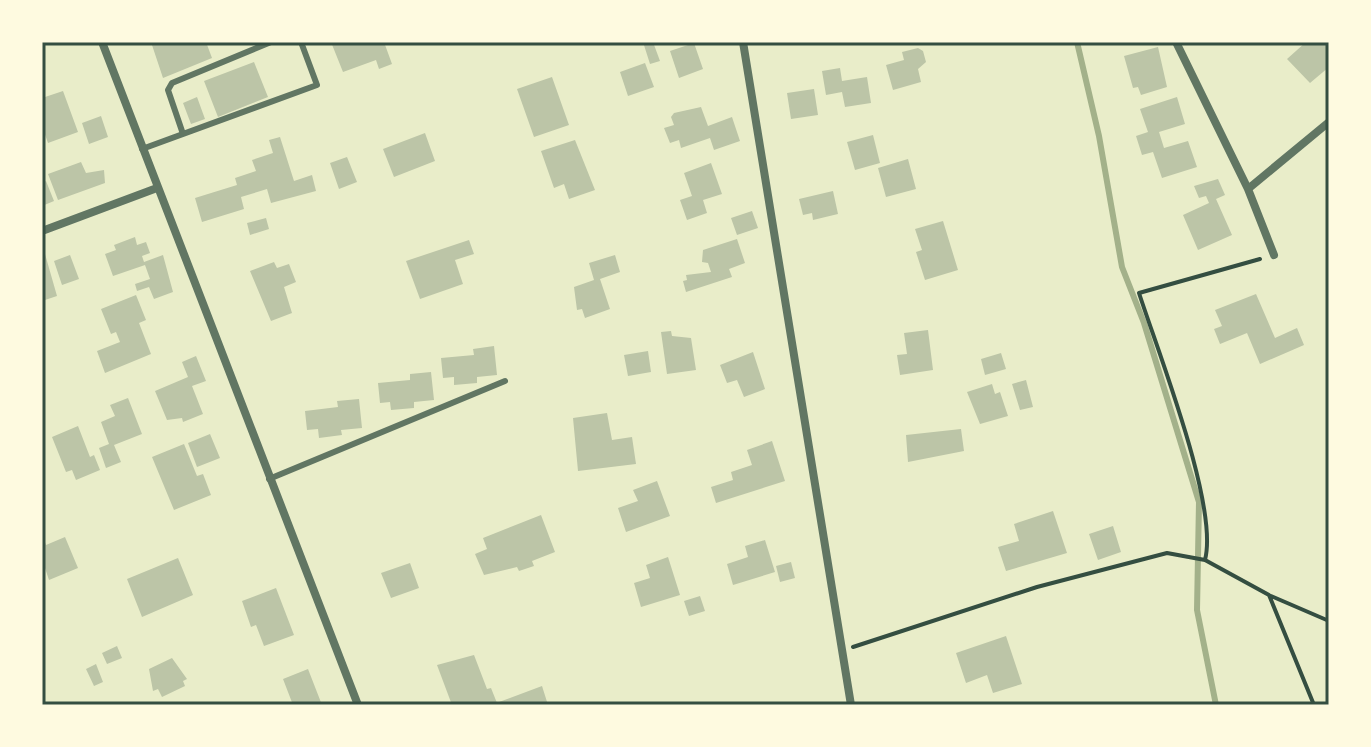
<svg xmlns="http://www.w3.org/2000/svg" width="1371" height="747" viewBox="0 0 1371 747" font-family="'Roboto Condensed',sans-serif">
	<rect width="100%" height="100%" fill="#e9edc9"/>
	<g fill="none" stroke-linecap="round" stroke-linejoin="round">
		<path stroke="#a3b18a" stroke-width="6" d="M1077,42L1099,136L1122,267L1144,323L1199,502L1197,610L1216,705"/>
	</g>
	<path fill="#bcc5a7" d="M151,42H206L212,58L163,78Z
		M331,42H384L392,64L379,69L376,60L343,72Z
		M643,42H653L660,61L650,64Z
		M1306,42H1323L1329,49V67L1310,83L1287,59Z
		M694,43L703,69L679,78L670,51Z
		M1158,47L1167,87L1141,95L1138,87L1133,88L1124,56Z
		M918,48L923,51L926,62L918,69L921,82L893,90L886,65L904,60L902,52Z
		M254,62L268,97L218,117L204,81Z
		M645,63L654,87L628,96L620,72Z
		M840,68L842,81L867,77L871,103L845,107L842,92L826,95L822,71Z
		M552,77L569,125L534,137L517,89Z
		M814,89L818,115L791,119L787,93Z
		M63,91L78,132L48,143L42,126V98Z
		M197,97L205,119L191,124L183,103Z
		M1177,97L1185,124L1159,132L1164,148L1188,141L1197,167L1162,178L1153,152L1142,155L1136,136L1148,132L1140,109Z
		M701,107L708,126L732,117L740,141L714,150L710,138L681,148L679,140L670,143L664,128L674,125L671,117L674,113Z
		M101,116L108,137L89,144L82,123Z
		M425,133L435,161L394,177L383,149Z
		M873,135L880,163L855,170L847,142Z
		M280,137L294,181L312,175L316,191L271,203L267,189L241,197L244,209L202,222L195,198L237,185L235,178L256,171L252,160L273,153L269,140Z
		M575,140L595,190L569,199L564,184L554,188L541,151Z
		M347,157L357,182L339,189L330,163Z
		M908,159L916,189L886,197L878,168Z
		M81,162L86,173L104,170L105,183L58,200L48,174Z
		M711,163L722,194L703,200L707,213L687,220L680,200L692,196L684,173Z
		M1218,179L1225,195L1216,199L1232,235L1198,250L1183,215L1209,203L1206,196L1199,198L1194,186Z
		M46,181L54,201L42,206V183Z
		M833,191L838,214L813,220L812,213L803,215L799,199Z
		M752,211L758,228L737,235L731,218Z
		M266,218L269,229L250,235L247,223Z
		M943,221L958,270L925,280L916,252L922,250L915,229Z
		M135,237L137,245L146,242L150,253L142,256L144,262L163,255L173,292L154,299L149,287L137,291L135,284L150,279L145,265L113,276L105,254L116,250L114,245Z
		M737,239L745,263L729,269L732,277L686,292L683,281L687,280L686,275L711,272L708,263L702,262L703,250Z
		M469,240L474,254L455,260L463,284L420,299L406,261Z
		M45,254L57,296L42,301V255Z
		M70,255L79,279L62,285L54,261Z
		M615,255L620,272L600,279L610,309L585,318L582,309L577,310L574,287L594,280L589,263Z
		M274,262L277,268L289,264L296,282L284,287L292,313L271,321L250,271Z
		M1256,294L1275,338L1297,328L1304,345L1260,364L1247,333L1220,344L1214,329L1222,326L1215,310Z
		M136,295L146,320L139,323L151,354L105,373L97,351L120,342L116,332L111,334L101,309Z
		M928,330L933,370L900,375L897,355L907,354L904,333Z
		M671,331L672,336L691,338L696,370L667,374L661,332Z
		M494,346L497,375L477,377V383L454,385V377L443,378L441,358L474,355L473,349Z
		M648,351L651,372L628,376L624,355Z
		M753,352L765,389L744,397L737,380L727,383L720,365Z
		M1001,353L1006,369L985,375L981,359Z
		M196,356L206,381L192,386L203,414L183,422L182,418L167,420L155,391L188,377L182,362Z
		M431,372L434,400L414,402V408L391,410L390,402L380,403L378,383L410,380V374Z
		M1026,380L1033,407L1020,410L1012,384Z
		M992,384L995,394L1000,392L1008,416L980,424L967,392Z
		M128,398L142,434L114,445L121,462L106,468L99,448L109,444L101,422L115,416L110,405Z
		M359,399L362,428L341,430L342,435L319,438L318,429L307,430L305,411L338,407L337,401Z
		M607,413L612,440L632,437L636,464L578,471L573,418Z
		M78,426L90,457L94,455L100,470L76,480L72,470L66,472L52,437Z
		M961,429L964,451L908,462L906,435Z
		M210,434L220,458L197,467L188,443Z
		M772,441L785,481L716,503L711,487L733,480L731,472L752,465L747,450Z
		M184,444L197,476L203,474L211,495L174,510L152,457Z
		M657,481L670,516L626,532L618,508L638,501L633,490Z
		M1053,511L1067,553L1006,571L998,547L1019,541L1014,524Z
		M541,515L555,552L532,561L534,566L519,571L517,567L484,575L475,554L487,549L483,538Z
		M1113,526L1121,552L1098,560L1089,534Z
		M42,534L46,545L65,537L78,568L49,580L42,559Z
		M765,540L775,572L733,585L727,564L748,557L745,546Z
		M668,557L680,595L641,607L634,583L650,578L646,565Z
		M178,558L193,595L142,617L127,579Z
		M791,562L795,578L780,582L776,566Z
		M410,563L419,588L391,598L381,573Z
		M276,588L294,635L264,646L256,625L251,627L242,601Z
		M700,596L705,611L689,616L684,601Z
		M1006,636L1022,684L993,693L987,675L966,683L956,653Z
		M117,646L122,658L107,664L102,653Z
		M474,655L487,689L491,688L497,703L452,705L437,665Z
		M172,658L187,679L183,681L185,686L162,697L158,689L153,691L149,669Z
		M96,664L103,682L94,686L86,669Z
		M308,669L322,705H293L283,679Z
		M542,686L548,705H500L499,702Z"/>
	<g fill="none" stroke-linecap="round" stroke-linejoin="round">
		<path stroke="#344e41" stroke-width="4" d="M1205,560C1219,506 1158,352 1139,293L1260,259
			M1271,596L1329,621
			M853,647L1037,587L1167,553L1205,560L1269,595L1314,705"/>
		<path stroke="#617663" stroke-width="6" d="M183,134L168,90L172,83L271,42
			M142,149L317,85L301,42
			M269,479L505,381"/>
		<path stroke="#617663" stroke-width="8" d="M102,42L358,705
			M743,42L851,705
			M1176,42L1248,189L1274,255
			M1248,189L1329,122
			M42,231L157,188"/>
	</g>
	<rect width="1371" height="747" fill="none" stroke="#fefae0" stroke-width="88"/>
	<rect x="44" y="44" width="1283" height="659" fill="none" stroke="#344e41" stroke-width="3"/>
</svg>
